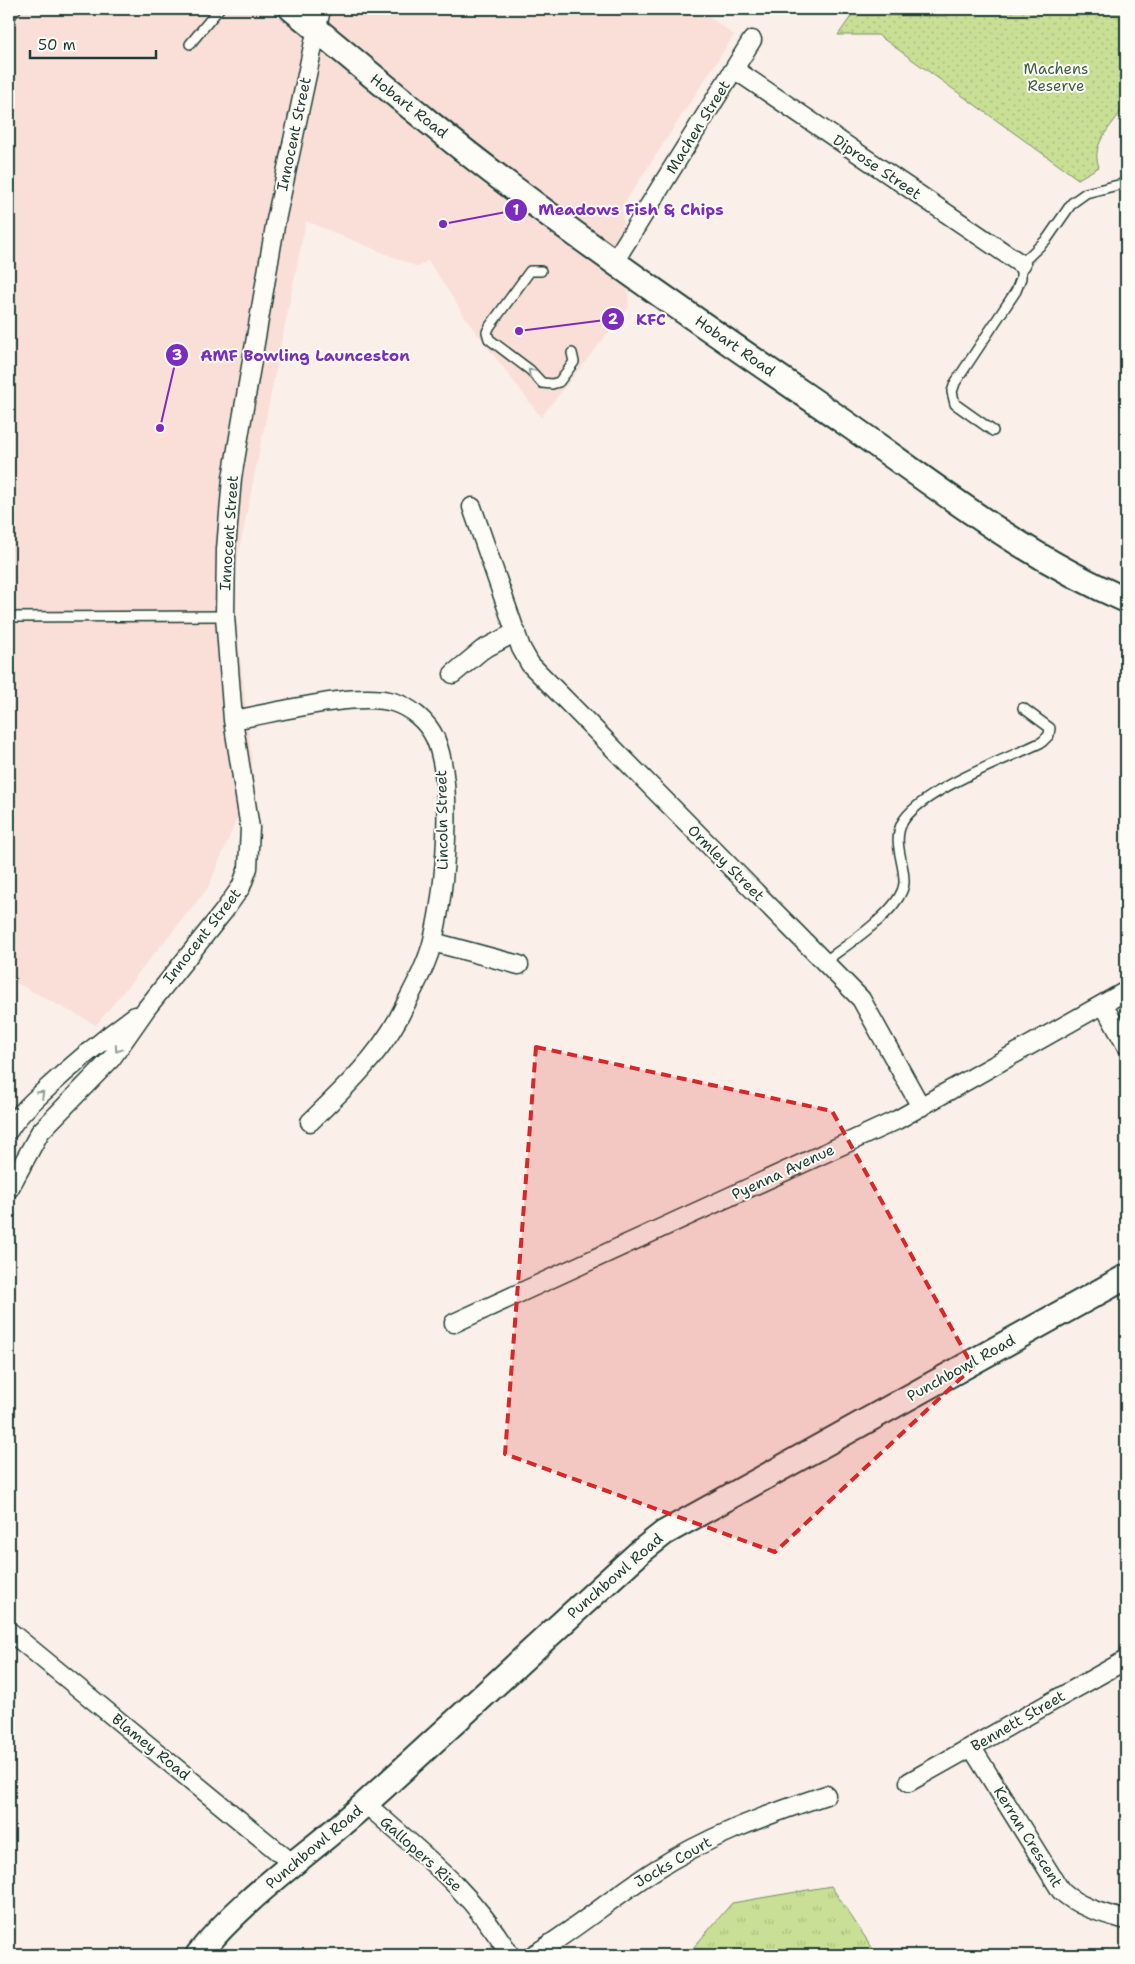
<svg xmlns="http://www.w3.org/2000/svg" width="1135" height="1964" viewBox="0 0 1135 1964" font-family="'Shantell Sans',sans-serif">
	<defs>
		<pattern id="grass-tufts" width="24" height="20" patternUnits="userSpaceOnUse" patternTransform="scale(1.25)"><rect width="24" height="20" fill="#c8df95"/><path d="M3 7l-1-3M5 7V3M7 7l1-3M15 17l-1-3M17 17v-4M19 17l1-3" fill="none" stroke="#abc081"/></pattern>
		<pattern id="park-dots" width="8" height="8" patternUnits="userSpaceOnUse" patternTransform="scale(1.25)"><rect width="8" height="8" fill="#c8df95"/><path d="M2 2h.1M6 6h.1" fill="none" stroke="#abc081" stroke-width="1.8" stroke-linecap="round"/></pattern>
	</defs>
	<rect width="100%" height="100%" fill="#fbefe9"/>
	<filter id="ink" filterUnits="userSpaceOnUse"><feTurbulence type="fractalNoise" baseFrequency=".02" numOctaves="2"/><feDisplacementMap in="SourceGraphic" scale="10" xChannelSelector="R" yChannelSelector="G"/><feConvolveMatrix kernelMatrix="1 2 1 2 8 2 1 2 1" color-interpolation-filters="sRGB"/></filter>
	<g filter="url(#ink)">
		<path fill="#f9dfd8" d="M9,9H699L734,35L622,207L629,307L541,417L469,323L428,260L418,267L306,221L232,586L254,778L208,888L96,1025L9,979Z"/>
		<path fill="url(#grass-tufts)" stroke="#748e64" d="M831,1886L877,1955H687L732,1903Z"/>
		<path fill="url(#park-dots)" stroke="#748e64" d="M951,9H1126C1126,25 1130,91 1126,102C1116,125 1089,141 1099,167L1078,179L878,35H838L852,15L946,16Z"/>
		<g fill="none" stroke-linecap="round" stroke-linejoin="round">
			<g stroke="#1f3d34" stroke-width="12">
				<path id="lane" d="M9,18L16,9
					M190,44L219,9
					M541,271H530L490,326L487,332L489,339L530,370L542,383L552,384L559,382L574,362L572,353
					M993,431L955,404L952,392L955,383L1016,291L1021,278V264L1047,239L1072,203L1086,193L1126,183
					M9,617L225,616
					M824,962C845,946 902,910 904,883C905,863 892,843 902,823C919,791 1007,759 1042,742L1049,735L1050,728L1023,708"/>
			</g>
			<g stroke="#1f3d34" stroke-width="21">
				<path id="street" d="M734,69L1021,264
					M614,262L752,40
					M472,507L521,648L530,664L861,999L921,1107
					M453,674L482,650L516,632
					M233,720C274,713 356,691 393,702C410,707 427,721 435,738C455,784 445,891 433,940C427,966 410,995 398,1019C376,1059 342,1091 310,1122
					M433,942L519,965
					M1103,1004L1126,1045
					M9,1130C17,1116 30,1104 42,1093C72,1065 102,1040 135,1016
					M9,1189L40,1132L111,1059L146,1009L224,911L241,887L248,868L250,828L233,720L225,616L226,549L232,478L276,220L321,9
					M454,1323L897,1120L1126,991
					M9,1631L293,1864
					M972,1748L1061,1891C1080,1908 1102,1913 1126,1920
					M909,1782L1126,1660
					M366,1804C421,1853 471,1890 510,1955
					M533,1955C574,1930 612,1898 652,1872C706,1837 766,1815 826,1795"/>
			</g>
			<g stroke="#1f3d34" stroke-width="28">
				<path id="secondary" d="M292,9C366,70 439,133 516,190C622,270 731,344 840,419C935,485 1019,554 1126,600
					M198,1955C245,1895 310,1854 366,1803C458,1720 548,1635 640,1552L664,1533L1126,1277"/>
			</g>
			<use href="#lane" stroke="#fdfcf7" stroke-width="9"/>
			<use href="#street" stroke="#fdfcf7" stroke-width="18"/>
			<use href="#secondary" stroke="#fdfcf7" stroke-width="24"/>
		</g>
		<defs><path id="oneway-chevron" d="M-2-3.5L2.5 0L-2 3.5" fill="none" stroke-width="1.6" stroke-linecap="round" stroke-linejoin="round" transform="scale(1.25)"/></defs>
		<g stroke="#8e9c96">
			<use href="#oneway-chevron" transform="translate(531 372) rotate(-137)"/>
			<use href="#oneway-chevron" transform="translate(118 1049) rotate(124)"/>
			<use href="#oneway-chevron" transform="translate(41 1094) rotate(-43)"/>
		</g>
	</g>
	<path fill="#d62828" fill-opacity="0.2" stroke="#d62828" stroke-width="4" stroke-dasharray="10 6" stroke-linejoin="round" d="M536,1047L832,1111L973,1367L775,1552L505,1454Z"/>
	<g text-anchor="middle" stroke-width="4" stroke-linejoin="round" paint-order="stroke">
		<g font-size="15" fill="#415d47" stroke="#fdfcf7">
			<text x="1056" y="74">Machens<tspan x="1056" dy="17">Reserve</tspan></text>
		</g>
		<g font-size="15" fill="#1f3d34" stroke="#fdfcf7">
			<text transform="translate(409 106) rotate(38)" y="5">Hobart Road</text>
			<text transform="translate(698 127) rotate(-58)" y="5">Machen Street</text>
			<text transform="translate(294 134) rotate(-78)" y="5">Innocent Street</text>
			<text transform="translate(877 167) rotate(34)" y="5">Diprose Street</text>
			<text transform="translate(735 346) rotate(35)" y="5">Hobart Road</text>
			<text transform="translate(229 533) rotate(-86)" y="5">Innocent Street</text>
			<text transform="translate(442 820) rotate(-91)" y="5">Lincoln Street</text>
			<text transform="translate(726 863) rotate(45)" y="5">Ormley Street</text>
			<text transform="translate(202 936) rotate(-52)" y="5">Innocent Street</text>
			<text transform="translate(783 1172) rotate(-25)" y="5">Pyenna Avenue</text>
			<text transform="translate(961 1368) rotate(-29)" y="5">Punchbowl Road</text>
			<text transform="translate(615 1576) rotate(-41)" y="5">Punchbowl Road</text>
			<text transform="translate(1018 1721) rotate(-30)" y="5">Bennett Street</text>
			<text transform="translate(151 1747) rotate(39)" y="5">Blamey Road</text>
			<text transform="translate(1028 1837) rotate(58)" y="5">Kerran Crescent</text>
			<text transform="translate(314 1847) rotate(-40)" y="5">Punchbowl Road</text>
			<text transform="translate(421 1854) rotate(42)" y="5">Gallopers Rise</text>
			<text transform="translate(673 1862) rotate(-30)" y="5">Jocks Court</text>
		</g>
	</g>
	<path fill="none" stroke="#7b2cbf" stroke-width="2" d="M443 224L516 210M519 331L613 319M160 428L177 355"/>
	<g fill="#7b2cbf" stroke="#fdfcf7" stroke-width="2">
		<circle cx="443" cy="224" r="5"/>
		<circle cx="519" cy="331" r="5"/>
		<circle cx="160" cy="428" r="5"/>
		<circle cx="516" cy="210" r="12"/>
		<circle cx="613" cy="319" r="12"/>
		<circle cx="177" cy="355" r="12"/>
	</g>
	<g font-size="15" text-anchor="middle" font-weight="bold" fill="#fff">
		<text x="516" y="215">1</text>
		<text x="613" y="324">2</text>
		<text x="177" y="360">3</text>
	</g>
	<g font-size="16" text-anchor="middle" font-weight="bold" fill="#7b2cbf" stroke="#fdfcf7" stroke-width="4" stroke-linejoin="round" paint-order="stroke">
		<text x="631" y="215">Meadows Fish &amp; Chips</text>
		<text x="651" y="325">KFC</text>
		<text x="305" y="361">AMF Bowling Launceston</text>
	</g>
	<rect width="1135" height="1964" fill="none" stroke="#fdfcf7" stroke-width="30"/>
	<rect x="15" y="15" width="1105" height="1934" fill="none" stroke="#1f3d34" stroke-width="2" filter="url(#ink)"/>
	<path d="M30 50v8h126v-8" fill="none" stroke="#1f3d34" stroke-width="2.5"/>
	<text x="38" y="50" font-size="15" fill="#1f3d34" stroke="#fdfcf7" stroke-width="4" paint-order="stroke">50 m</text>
</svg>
